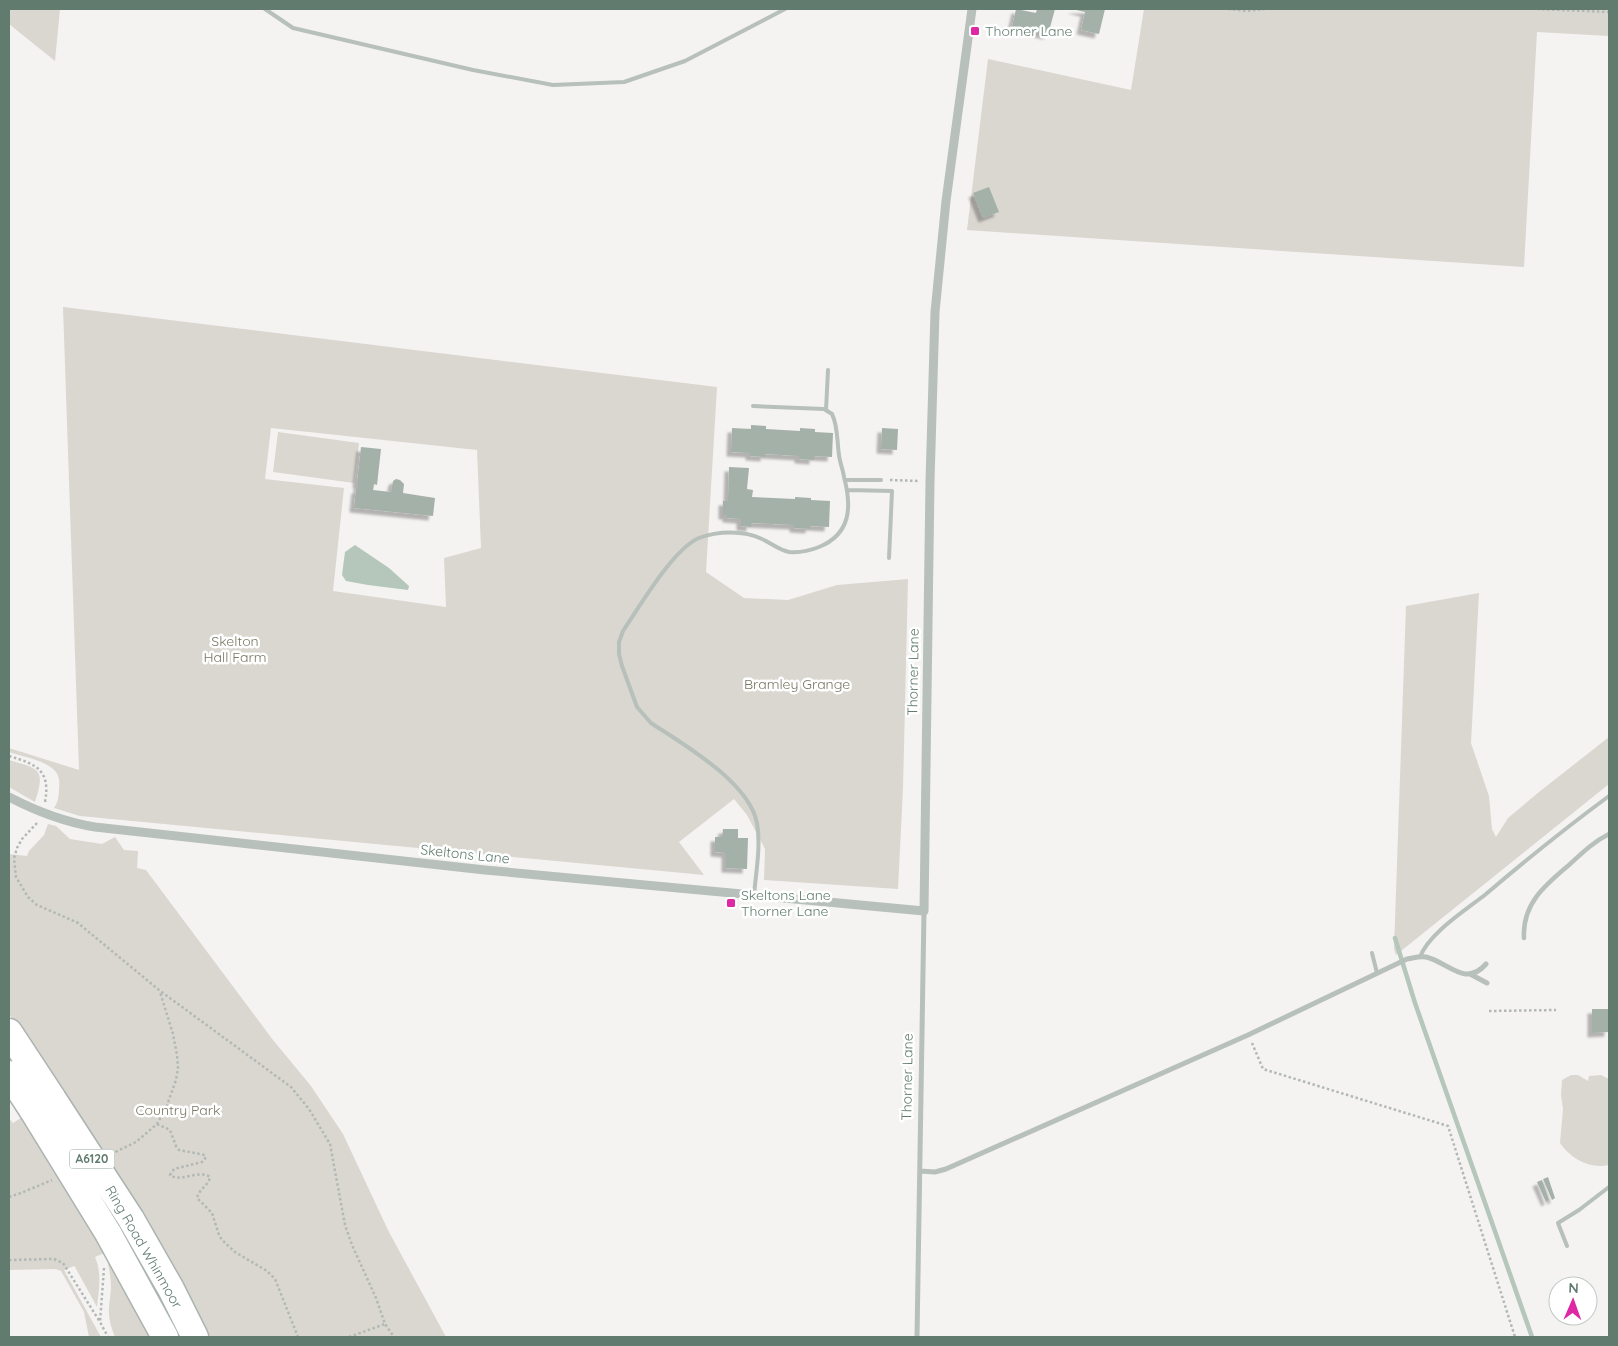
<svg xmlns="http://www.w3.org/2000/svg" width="1618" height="1346" viewBox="0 0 1618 1346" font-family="Quicksand,sans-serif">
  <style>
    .green { fill: #dad7d1; fill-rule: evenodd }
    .water { fill: #b5c6bb }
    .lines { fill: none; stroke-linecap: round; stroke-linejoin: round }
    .stream { stroke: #b5c6bb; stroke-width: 4.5 }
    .building { fill: #a3b1a9; filter: url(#shadow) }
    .trunk-casing { stroke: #abb4b0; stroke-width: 29 }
    .path { stroke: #b2b9b5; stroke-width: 2.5; stroke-dasharray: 2.5 2.5; stroke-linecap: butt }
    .service { stroke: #b7c0bb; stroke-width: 4 }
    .pedestrian { stroke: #b7c0bb; stroke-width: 4.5 }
    .minor { stroke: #b7c0bb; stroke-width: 5 }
    .tertiary { stroke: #b7c0bb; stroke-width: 9 }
    .trunk { stroke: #fff; stroke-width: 26 }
    .trunk-bridge-casing { stroke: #abb4b0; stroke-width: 29; stroke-linecap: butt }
    .trunk-bridge { stroke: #fff; stroke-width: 26 }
    .poi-dot { fill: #df28a4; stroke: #fff; stroke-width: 2 }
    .labels { text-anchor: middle; stroke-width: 5; stroke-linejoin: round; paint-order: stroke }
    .shield { fill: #fff; stroke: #90a39a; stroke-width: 1 }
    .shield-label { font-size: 12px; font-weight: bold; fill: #617c6f }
    .poi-label { font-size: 14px; fill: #617c6f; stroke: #fff; text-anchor: start }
    .park-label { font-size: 14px; fill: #797763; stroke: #fff }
    .street-label { font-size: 14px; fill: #617c6f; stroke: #fff }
  </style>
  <defs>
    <filter id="shadow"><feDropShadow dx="-4.5" dy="4.5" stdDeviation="1" flood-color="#0004"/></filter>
  </defs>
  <rect width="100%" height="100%" fill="#f5f2f2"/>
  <!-- green -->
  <path class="green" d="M 9,9 L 60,9 L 55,61 L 9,24 Z
    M 1144,9 L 1609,9 L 1609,36 L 1537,32 L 1524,267 L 967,230 L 988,59 L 1131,90 Z
    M 63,307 L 717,387 L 706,572 L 744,598 L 788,600 L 837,585 L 908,579 L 903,789 L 898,889 L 764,880 L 765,849 L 747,815 L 734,799 L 679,842 L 704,875 L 80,816 L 54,808 C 58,802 59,796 59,789 C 60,782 59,774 54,770 C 46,761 21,756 9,752 L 9,748 L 79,770 ZM 271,428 L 477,450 L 481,548 L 444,558 L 446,607 L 333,591 L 344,488 L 265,479 Z
    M 278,432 L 359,443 L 354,483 L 273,472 Z
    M 1479,593 L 1471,743 L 1489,796 L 1492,829 L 1496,837 L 1508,818 L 1539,792 L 1609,737 L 1609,784 L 1396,955 L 1394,949 L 1406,606 Z
    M 9,760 C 39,769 46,768 35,802 L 9,787 Z
    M 48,824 L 56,826 L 70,839 L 102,844 L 115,837 L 124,850 L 138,851 L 137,868 L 146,870 L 273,1040 L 311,1086 L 343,1134 L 389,1232 L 446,1337 L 206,1337 L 149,1234 L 95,1257 C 102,1273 99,1290 97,1307 L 75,1267 L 74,1266 L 64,1270 L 101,1337 L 89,1337 L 84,1312 L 61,1271 L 56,1269 L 9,1270 L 9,1118 L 13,1123 L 62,1092 L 9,1014 L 9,854 L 27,856 L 29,851 L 44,835 Z
    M 1571,1075 L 1578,1075 L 1588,1081 L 1589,1076 L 1601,1075 L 1609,1079 L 1609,1165 C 1589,1169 1571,1159 1560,1143 L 1563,1109 L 1561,1095 L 1562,1080 Z
    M 106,1253 L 156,1337 L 115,1337 C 106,1314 109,1311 111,1288 C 111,1276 108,1264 106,1253 Z"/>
  <!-- water -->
  <path class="water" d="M 355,545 L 389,568 L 409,586 L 408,590 L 368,585 L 346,581 L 342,575 L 345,552 Z"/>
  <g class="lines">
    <!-- stream -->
    <path class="stream" d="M 1395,938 L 1415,1003 L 1532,1337"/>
  </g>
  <!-- building -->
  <path class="building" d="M 1016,9 L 1036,13 L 1037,9 L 1055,9 L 1048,35 L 1012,27 Z
    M 1072,9 L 1105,9 L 1099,34 L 1081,30 L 1085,12 Z
    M 989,187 L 999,212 L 983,218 L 973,193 Z
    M 751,425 L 766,426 L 766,429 L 800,431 L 800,428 L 815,429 L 815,432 L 833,433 L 832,457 L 814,456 L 814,460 L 799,459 L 799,456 L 765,454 L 765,457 L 750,456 L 750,453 L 731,452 L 732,428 L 751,429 Z
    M 882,428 L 898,429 L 897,450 L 881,449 Z
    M 361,447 L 381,449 L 377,485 L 374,484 L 373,490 L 391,492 L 393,481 L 396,479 L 400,480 L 404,484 L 403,493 L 435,498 L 433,516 L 354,508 L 356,489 L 358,489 L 358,483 L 357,483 Z
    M 729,467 L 749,468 L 747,489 L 753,490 L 752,497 L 795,499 L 795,497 L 811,498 L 811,500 L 830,501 L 829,527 L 810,526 L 810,529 L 794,528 L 794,525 L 751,523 L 751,527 L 741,526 L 741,519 L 727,518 L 727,515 L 723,515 L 723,501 L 728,501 Z
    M 723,829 L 738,829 L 738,838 L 748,838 L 747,869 L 726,868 L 726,853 L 715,852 L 715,837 L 722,837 Z
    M 1592,1009 L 1608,1009 L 1609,1032 L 1592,1033 Z
    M 1548,1177 L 1555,1198 L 1552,1200 L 1543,1179 Z
    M 1542,1180 L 1549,1200 L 1546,1202 L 1537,1182 Z"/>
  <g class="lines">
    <defs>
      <path id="trunk" d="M 9,1032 L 53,1099
        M 9,1074 L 33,1111
        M 131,1219 L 171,1289 L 195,1337
        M 108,1233 L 165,1337"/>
    </defs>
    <!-- trunk casing -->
    <use href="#trunk" class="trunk-casing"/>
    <!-- path -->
    <path class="path" d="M 1228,9 L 1246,11 L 1265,9
      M 1537,9 L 1609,12
      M 890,480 L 920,481
      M 9,756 C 36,764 51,770 45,802
      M 37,823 L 22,839 L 17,848 L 14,858 L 16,877 L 28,897 L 37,905 L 78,923 L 159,990 L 291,1087 L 309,1109 L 330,1144 L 345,1225 L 352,1245 L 376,1298 L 385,1324 L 394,1337
      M 1489,1011 L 1556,1010
      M 1252,1043 L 1263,1069 L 1448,1126 L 1515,1337
      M 157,1124 L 170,1130 L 176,1146 L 179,1150 L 205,1155 L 205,1159 L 202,1162 L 174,1169 L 170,1175 C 181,1183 199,1169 210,1177 C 209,1185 199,1189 197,1198 L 212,1213 L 219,1235 L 222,1240 L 235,1252 L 267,1271 L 275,1279 L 298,1337
      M 111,1154 L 136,1142 L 157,1124 L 166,1108 L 176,1080 L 178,1068 L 177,1055 L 173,1034 L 160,992
      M 9,1197 L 21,1193 L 52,1180
      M 9,1260 L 54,1259 L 63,1263 L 100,1322
      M 104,1268 L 100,1322 L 108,1337
      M 349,1337 L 385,1324"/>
    <!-- service -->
    <path class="service" d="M 265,9 L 293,28 L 473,70 L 553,85 L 624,82 L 685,61 L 785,9
      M 753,406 L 824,409 L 832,414 C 838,426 837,442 839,455 C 840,463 843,470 844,477 C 852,507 851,534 819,547 C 809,551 799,553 789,552 C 779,550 771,543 762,539 C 744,530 717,531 699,538 C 673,549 640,606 623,631 L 619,642 L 619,654 L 622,666 L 637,707 L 651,723 C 683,744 749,782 757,823 C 761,845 756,872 754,895
      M 826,410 L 828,370
      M 845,480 L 881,480
      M 848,490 L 892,491 L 889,558
      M 1372,953 L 1377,973
      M 1420,957 C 1429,933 1466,910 1486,894 C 1526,860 1567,827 1609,796
      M 1567,1246 L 1558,1223 L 1579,1210 L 1609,1187"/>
    <!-- pedestrian -->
    <path class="pedestrian" d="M 1524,938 C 1522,904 1545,885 1569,865 C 1582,853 1593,842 1609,834"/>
    <!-- minor -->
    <path class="minor" d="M 1470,974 L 1487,983
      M 920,1171 L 935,1172 L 946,1169 L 1248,1035 L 1407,959 C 1413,958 1420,956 1426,957 C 1448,962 1465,988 1486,964
      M 917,1337 L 924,911"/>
    <!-- tertiary -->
    <path class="tertiary" d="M 9,797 C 36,811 64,822 95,827 L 485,870 L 924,911 L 930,481 L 935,312 L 946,201 L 972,9"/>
    <!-- trunk -->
    <use href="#trunk" class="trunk"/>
    <defs>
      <path id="trunk-bridge" d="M 53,1099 L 131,1219
        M 33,1111 L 108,1233"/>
    </defs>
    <!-- trunk-bridge casing -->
    <use href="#trunk-bridge" class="trunk-bridge-casing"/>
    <!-- trunk-bridge -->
    <use href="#trunk-bridge" class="trunk-bridge"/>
  </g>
  <!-- markers -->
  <g class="poi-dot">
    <rect x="970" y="26" width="10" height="10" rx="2.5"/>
    <rect x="726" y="898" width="10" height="10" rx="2.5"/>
  </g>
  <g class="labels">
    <!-- shield labels -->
    <rect class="shield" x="69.5" y="1149.5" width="45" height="19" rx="4"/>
    <g class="shield-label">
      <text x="92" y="1163">A6120</text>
    </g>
    <!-- poi labels -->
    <g class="poi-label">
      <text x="985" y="36">Thorner Lane</text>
      <text x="741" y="900">Skeltons Lane<tspan x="741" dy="16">Thorner Lane</tspan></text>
    </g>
    <!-- park labels -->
    <g class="park-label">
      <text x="235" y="646">Skelton<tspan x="235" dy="16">Hall Farm</tspan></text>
      <text x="797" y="689">Bramley Grange</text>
      <text x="178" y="1115">Country Park</text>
    </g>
    <!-- street labels -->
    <g class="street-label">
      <text transform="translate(913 672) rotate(-89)" y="5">Thorner Lane</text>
      <text transform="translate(465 854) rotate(6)" y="5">Skeltons Lane</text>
      <text transform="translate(907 1077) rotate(-89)" y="5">Thorner Lane</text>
      <text transform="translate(144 1247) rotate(60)" y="5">Ring Road Whinmoor</text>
    </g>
  </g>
  <!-- border -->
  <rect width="1618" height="1346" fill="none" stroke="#617c6f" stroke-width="20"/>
  <!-- north arrow -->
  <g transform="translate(1573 1301) rotate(2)"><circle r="24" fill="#ffffff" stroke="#c0cbc5"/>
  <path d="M0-4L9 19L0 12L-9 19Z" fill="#df28a4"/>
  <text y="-8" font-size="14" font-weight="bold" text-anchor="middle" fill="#617c6f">N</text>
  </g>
</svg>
